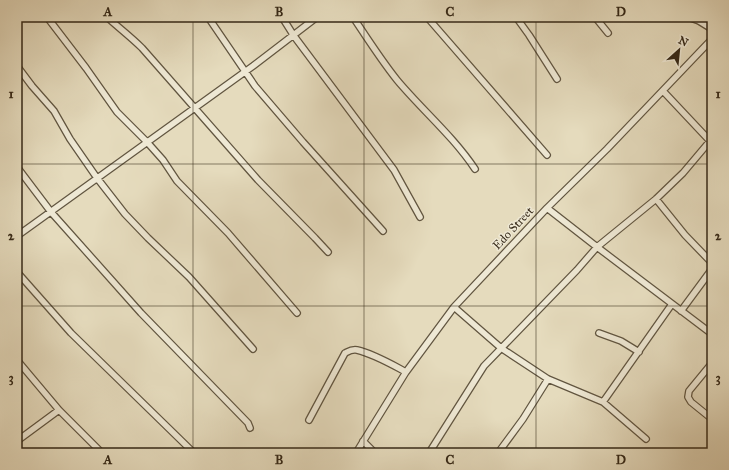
<svg xmlns="http://www.w3.org/2000/svg" width="729" height="470" viewBox="0 0 729 470" font-family="'IM FELL Great Primer',serif">
  <style>
    .lines { fill: none; stroke-linecap: round; stroke-linejoin: round }
    .minor-casing { stroke: #615540; stroke-width: 8 }
    .minor { stroke: #eee8d4; stroke-width: 5.5 }
    .grid { fill: none; stroke: #352817; stroke-width: 1; stroke-opacity: 0.55 }
    .labels { text-anchor: middle; stroke-width: 3; stroke-linejoin: round; paint-order: stroke }
    .street-label { font-size: 12px; fill: #352817; stroke: #eee8d4 }
    .neatline { fill: none; stroke: #352817; stroke-width: 1.5 }
    .grid-label { font-size: 13px; text-anchor: middle; font-weight: bold; fill: #352817 }
  </style>
  <rect width="100%" height="100%" fill="#e5dbbd"/>
  <filter id="stains"><feTurbulence type="fractalNoise" baseFrequency=".005" numOctaves="4"/><feColorMatrix values="0 0 0 0 .2 0 0 0 0 .09 0 0 0 0 .02 0 0 0 .5 -.17"/></filter>
  <radialGradient id="worn" r=".72"><stop offset=".6" stop-color="#630" stop-opacity="0"/><stop offset="1" stop-color="#630" stop-opacity=".3"/></radialGradient>
  <g class="lines">
    <defs>
      <path id="minor" d="M 47,17 L 86,68 L 117,112 L 147,142 L 163,160 L 177,181 L 228,233 L 297,313
        M 107,17 C 119,28 131,37 142,48 L 258,180 L 315,238 L 328,252
        M 208,17 L 255,86 L 303,142 L 383,231
        M 282,17 L 294,36 L 394,170 L 420,217
        M 353,17 C 367,38 381,60 397,80 C 422,110 453,136 475,169
        M 427,17 L 547,155
        M 516,17 L 529,35 L 557,79
        M 595,17 L 608,33
        M 688,17 L 699,21 L 712,29
        M 17,66 L 32,86 L 54,111 L 70,139 L 97,178 L 125,214 L 148,238 L 189,277 L 253,349
        M 17,167 L 51,212 L 141,313 L 248,423 L 250,428
        M 656,199 L 685,235 L 712,263
        M 547,208 L 597,247 L 712,334
        M 17,236 L 253,66 L 317,17
        M 17,272 L 71,333 L 194,453
        M 454,307 L 501,348 L 548,379 L 603,402 L 646,439
        M 681,311 L 712,269
        M 599,333 L 621,341 L 639,352
        M 17,360 L 59,410 L 102,453
        M 712,363 L 689,391 L 688,397 L 691,402 L 712,419
        M 603,402 L 672,304
        M 309,420 L 345,353 C 349,351 352,349 357,350 C 374,354 391,364 406,372
        M 17,441 L 59,410
        M 363,441 L 375,453
        M 356,453 L 406,372 L 454,307 L 547,208 L 607,149 L 712,39
        M 429,453 L 484,366 L 577,270 L 597,247 L 656,199 L 683,173 L 710,141 L 663,91
        M 498,453 L 523,419 L 548,379"/>
    </defs>
    <!-- minor casing -->
    <use href="#minor" class="minor-casing"/>
    <!-- minor -->
    <use href="#minor" class="minor"/>
  </g>
  <!-- grid -->
  <path class="grid" d="M 193,17 L 193,453M 364,17 L 364,453M 536,17 L 536,453M 17,164 L 712,164M 17,306 L 712,306"/>
  <g class="labels">
    <!-- street labels -->
    <g class="street-label">
      <text transform="translate(513 228) rotate(-47)" y="4">Edo Street</text>
    </g>
  </g>
  <!-- margin -->
  <rect width="729" height="470" fill="none" stroke="#e5dbbd" stroke-width="44"/>
  <!-- north arrow -->
  <g transform="translate(679 50) rotate(27)" stroke="#eee8d4" stroke-width="3" paint-order="stroke">
  <path d="M0-3L7 15L0 10L-7 15Z" fill="#352817"/>
  <text y="-6" font-size="11" font-weight="bold" text-anchor="middle" fill="#352817">N</text>
  </g>
  <rect x="22" y="22" width="685" height="426" class="neatline"/>
  <g class="grid-label">
    <text x="108" y="16">A</text>
    <text x="279" y="16">B</text>
    <text x="450" y="16">C</text>
    <text x="621" y="16">D</text>
    <text x="11" y="98">1</text>
    <text x="718" y="98">1</text>
    <text x="11" y="240">2</text>
    <text x="718" y="240">2</text>
    <text x="11" y="382">3</text>
    <text x="718" y="382">3</text>
    <text x="108" y="464">A</text>
    <text x="279" y="464">B</text>
    <text x="450" y="464">C</text>
    <text x="621" y="464">D</text>
  </g>
  <rect width="100%" height="100%" filter="url(#stains)"/>
  <rect width="100%" height="100%" fill="url(#worn)"/>
</svg>
